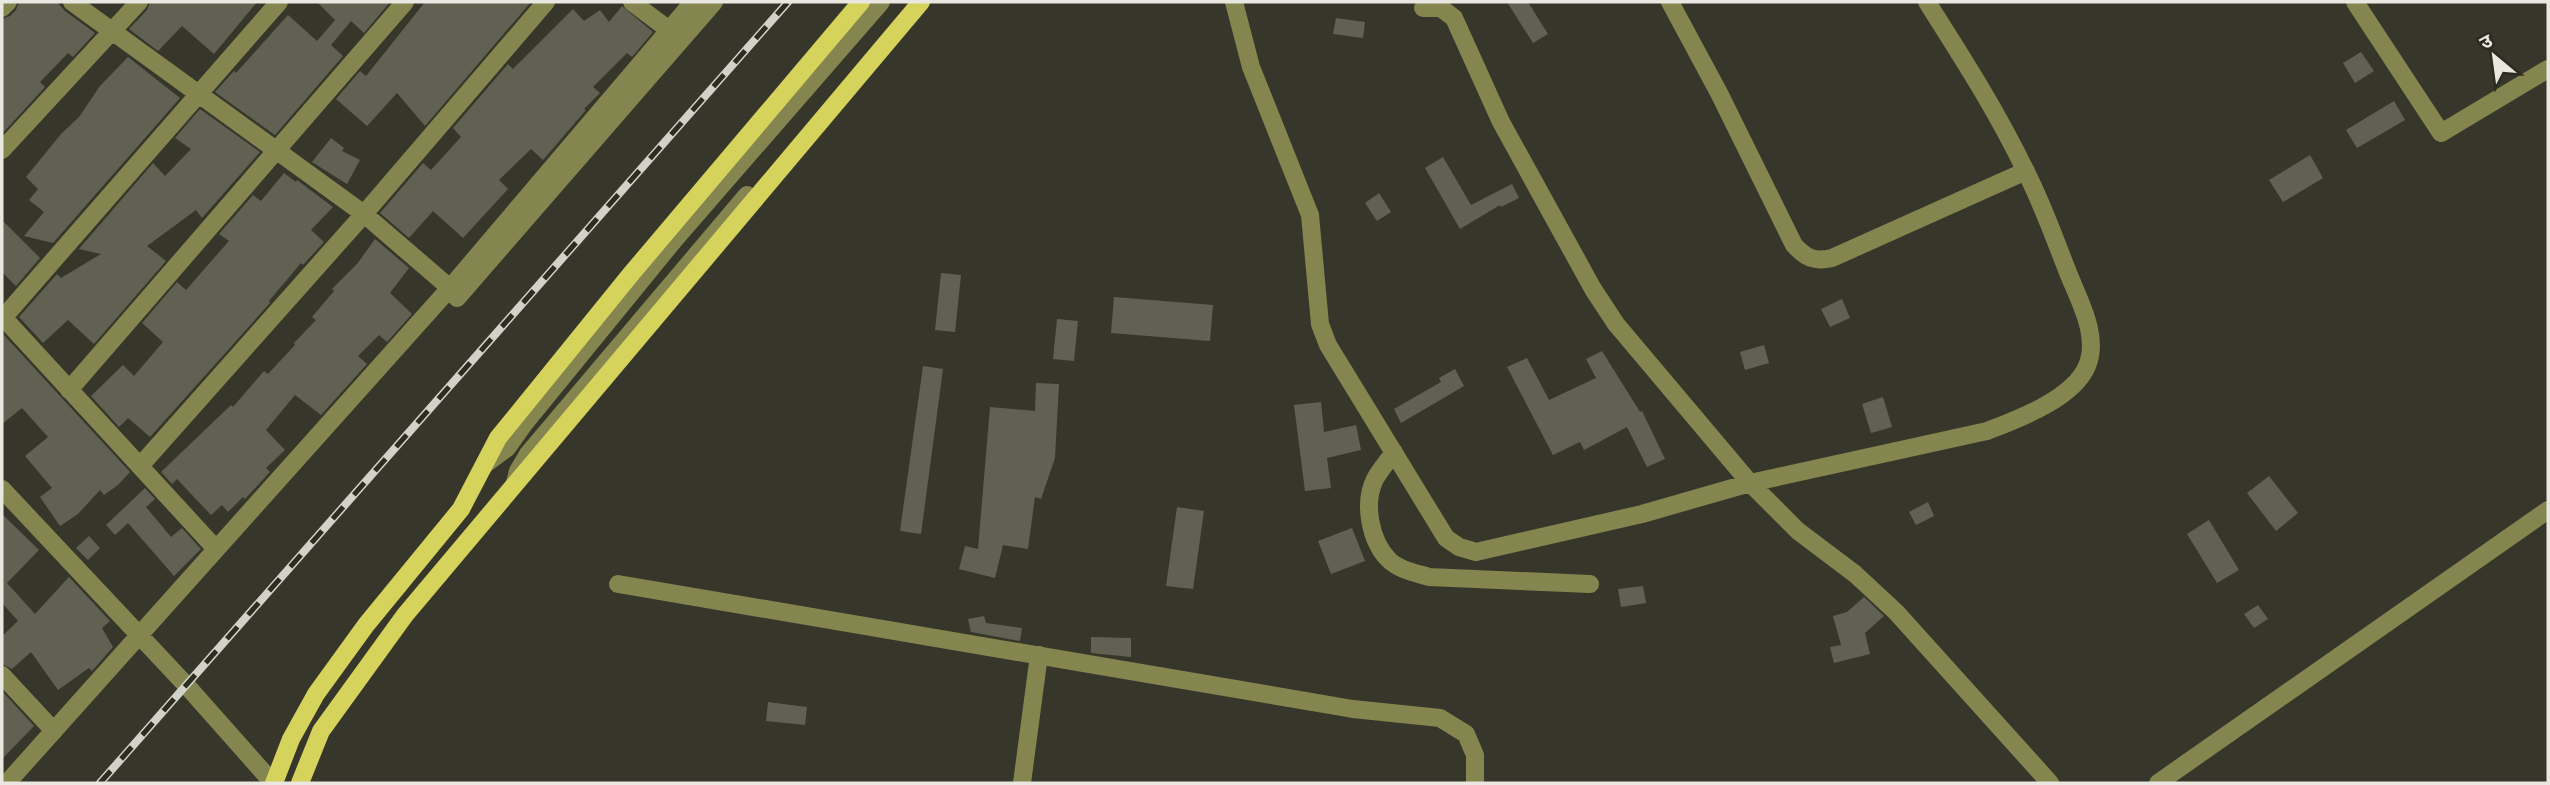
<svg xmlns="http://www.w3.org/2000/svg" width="2550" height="785" viewBox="0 0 2550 785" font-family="Cabin,'Noto Sans Devanagari',sans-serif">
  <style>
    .building { fill: #616153 }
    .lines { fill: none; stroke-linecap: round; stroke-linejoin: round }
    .minor { stroke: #85854f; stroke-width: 18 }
    .major { stroke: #d5d35c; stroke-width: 18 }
    .rail-casing { stroke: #d2d2c9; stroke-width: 8 }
    .rail { stroke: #2c2c20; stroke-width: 5; stroke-dasharray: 16; stroke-linecap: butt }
  </style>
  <rect width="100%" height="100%" fill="#36362a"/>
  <!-- building -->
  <path class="building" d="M 19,2 L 57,2 L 65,11 L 95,33 L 73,57 L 68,53 L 40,82 L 45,87 L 2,134 L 2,19 L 10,16 L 16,10 Z
    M 150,2 L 257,2 L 214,54 L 182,26 L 158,51 L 129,29 L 147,10 Z
    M 317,2 L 390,2 L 364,33 L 351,21 L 331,45 L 343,56 L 275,135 L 215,92 L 234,71 L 236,73 L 288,15 L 317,41 L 335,20 Z
    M 425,2 L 531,2 L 425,126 L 397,93 L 367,126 L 336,99 L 360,71 L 366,76 Z
    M 1507,2 L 1528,2 L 1548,34 L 1533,43 Z
    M 622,6 L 653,32 L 632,57 L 627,53 L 593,87 L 600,93 L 584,109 L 586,110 L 543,160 L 531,149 L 499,180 L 508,189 L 463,238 L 433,211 L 409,238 L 380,213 L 423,163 L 431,170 L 461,137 L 453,128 L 508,64 L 513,69 L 573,9 L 584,21 L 600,10 L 609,22 Z
    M 1336,18 L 1365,22 L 1363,38 L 1333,34 Z
    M 2361,52 L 2374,71 L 2355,83 L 2343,63 Z
    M 128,57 L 180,98 L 53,243 L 24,236 L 44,212 L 29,200 L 38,189 L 26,177 L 61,134 L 79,117 L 100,86 Z
    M 2394,101 L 2405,120 L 2357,148 L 2346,130 Z
    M 200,109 L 260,152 L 202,218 L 196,210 L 147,246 L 166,261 L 94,344 L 68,320 L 43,343 L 19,317 L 57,274 L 61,278 L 101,254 L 79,249 L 153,163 L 165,176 L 191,149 L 175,138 Z
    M 331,138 L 344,148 L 342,151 L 360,160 L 347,184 L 312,162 Z
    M 2310,155 L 2323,178 L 2283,202 L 2269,180 Z
    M 1443,157 L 1471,205 L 1512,184 L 1519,198 L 1501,207 L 1500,205 L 1460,229 L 1425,168 Z
    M 284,173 L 296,182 L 297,180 L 333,207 L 311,230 L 324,242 L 303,265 L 301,263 L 269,301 L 270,303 L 150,437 L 128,418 L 119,427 L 91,396 L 123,365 L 134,376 L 163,342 L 142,323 L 177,282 L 186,290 L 229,241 L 219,234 L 253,195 L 261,201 Z
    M 1379,193 L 1391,212 L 1377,221 L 1365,203 Z
    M 2,220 L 40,258 L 16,286 L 2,272 Z
    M 375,239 L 409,268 L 390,293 L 412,314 L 387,342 L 379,335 L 358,356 L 367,364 L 321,415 L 295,395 L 266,430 L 285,450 L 266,468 L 270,472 L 245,499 L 243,497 L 228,512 L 222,505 L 211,515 L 177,479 L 172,484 L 161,472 L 231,405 L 233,407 L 264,371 L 268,374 L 295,345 L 294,343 L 316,320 L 312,317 L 334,291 L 332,289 L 357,264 Z
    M 941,273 L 961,275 L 955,332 L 935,330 Z
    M 1114,297 L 1213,305 L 1210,341 L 1111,333 Z
    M 1842,299 L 1850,318 L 1830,327 L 1821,309 Z
    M 1057,319 L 1078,321 L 1074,361 L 1053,359 Z
    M 2,333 L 130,472 L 118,485 L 104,495 L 100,490 L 78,514 L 60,526 L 40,497 L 52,488 L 25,456 L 48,437 L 22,408 L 2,424 Z
    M 1764,345 L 1769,363 L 1745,370 L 1740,352 Z
    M 1602,351 L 1640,412 L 1642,411 L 1665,459 L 1647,467 L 1627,427 L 1584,450 L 1580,442 L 1553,455 L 1507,367 L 1527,358 L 1549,400 L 1596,378 L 1586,359 Z
    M 923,366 L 943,369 L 921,534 L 900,531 Z
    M 1455,369 L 1464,386 L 1401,423 L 1394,409 L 1441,382 L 1439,378 Z
    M 1036,383 L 1059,384 L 1055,458 L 1041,499 L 1035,497 L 1028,549 L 1003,545 L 995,578 L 959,569 L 965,546 L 978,549 L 990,407 L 1035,411 Z
    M 1883,397 L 1892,427 L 1871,433 L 1862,404 Z
    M 1321,402 L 1324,432 L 1356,425 L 1361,450 L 1327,458 L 1331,488 L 1305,491 L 1294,405 Z
    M 2269,476 L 2298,513 L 2276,531 L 2247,493 Z
    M 145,488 L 155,499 L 146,507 L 171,537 L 182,528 L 201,549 L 174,576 L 128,523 L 115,535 L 106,525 Z
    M 1928,502 L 1934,516 L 1916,525 L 1909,512 Z
    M 1177,507 L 1204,511 L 1193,589 L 1166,586 Z
    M 2,514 L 39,550 L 7,583 L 35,614 L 69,577 L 110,621 L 102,628 L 113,647 L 92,671 L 89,668 L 58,690 L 31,652 L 12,669 L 2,664 L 2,636 L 18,621 L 2,603 Z
    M 2209,520 L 2239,570 L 2217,583 L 2187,534 Z
    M 1352,528 L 1365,561 L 1331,574 L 1318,541 Z
    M 89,536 L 100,548 L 88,560 L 76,548 Z
    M 1643,586 L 1646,603 L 1621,607 L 1618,589 Z
    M 1864,597 L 1884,616 L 1865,633 L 1870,654 L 1834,663 L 1830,647 L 1841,645 L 1833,616 L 1847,612 Z
    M 2258,605 L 2268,619 L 2254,628 L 2244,614 Z
    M 984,616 L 986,623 L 1022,628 L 1020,641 L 971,632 L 968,619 Z
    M 1091,637 L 1131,638 L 1131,657 L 1091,653 Z
    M 2,691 L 34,726 L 2,759 Z
    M 768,702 L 807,707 L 805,725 L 766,721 Z"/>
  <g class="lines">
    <!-- minor -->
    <path class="minor" d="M 72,2 L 364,214 L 450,288
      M 632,2 L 669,30
      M 1234,2 L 1251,67 L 1310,215 L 1320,324 L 1328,345 L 1446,538 L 1459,547 L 1476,552 L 1642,514 L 1750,483 L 1987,431 C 2018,419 2073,399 2087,366 C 2100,335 2078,299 2067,270 C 2054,237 2042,203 2026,172 C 1998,113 1962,57 1927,2
      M 1670,2 L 1719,93 L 1794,245 C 1806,258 1814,262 1832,258 L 2026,171
      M 2355,2 L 2441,133 L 2548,69
      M 2,8 L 8,2
      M 1423,8 L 1441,8 L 1454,18 L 1501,122 L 1593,289 L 1616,324 L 1750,483 L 1798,531 L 1855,574 L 1896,612 L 2050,783
      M 2,150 L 139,2
      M 457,298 L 714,2
      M 2,316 L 216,549
      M 3,318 L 279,2
      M 69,390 L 405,2
      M 1394,452 C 1388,461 1380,470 1375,479 C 1363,503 1370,541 1389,560 C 1399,570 1416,573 1429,577 L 1590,584
      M 484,465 L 507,448 L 524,424 L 675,239 L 881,2
      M 140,466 L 364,214 L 546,2
      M 515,483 L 518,471 L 528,454 L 747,195
      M 2,489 L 187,686 L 273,783
      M 618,584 L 1353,709 L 1440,718 L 1466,734 L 1475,755 L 1475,783
      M 2,675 L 54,731
      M 7,783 L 450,288 L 693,2
      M 1022,783 L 1039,655
      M 2158,783 L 2548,510"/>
    <!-- major -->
    <path class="major" d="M 274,783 L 291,739 L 316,694 L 366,625 L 461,509 L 498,438 L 631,274 L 861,2
      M 300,783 L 321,731 L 405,615 L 921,2"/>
    <defs>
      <path id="rail" d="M 100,783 L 788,2"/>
    </defs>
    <!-- rail casing -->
    <use href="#rail" class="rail-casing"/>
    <!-- rail -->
    <use href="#rail" class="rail"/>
  </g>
  <!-- border -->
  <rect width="2550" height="785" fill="none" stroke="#e8e8e0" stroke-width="7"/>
  <!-- north arrow -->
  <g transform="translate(2494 56) rotate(331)" stroke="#2c2c20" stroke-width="5" paint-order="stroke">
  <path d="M0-5L12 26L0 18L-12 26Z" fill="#e8e8e0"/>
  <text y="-10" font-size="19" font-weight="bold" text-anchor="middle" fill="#e8e8e0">उ</text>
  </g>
</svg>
